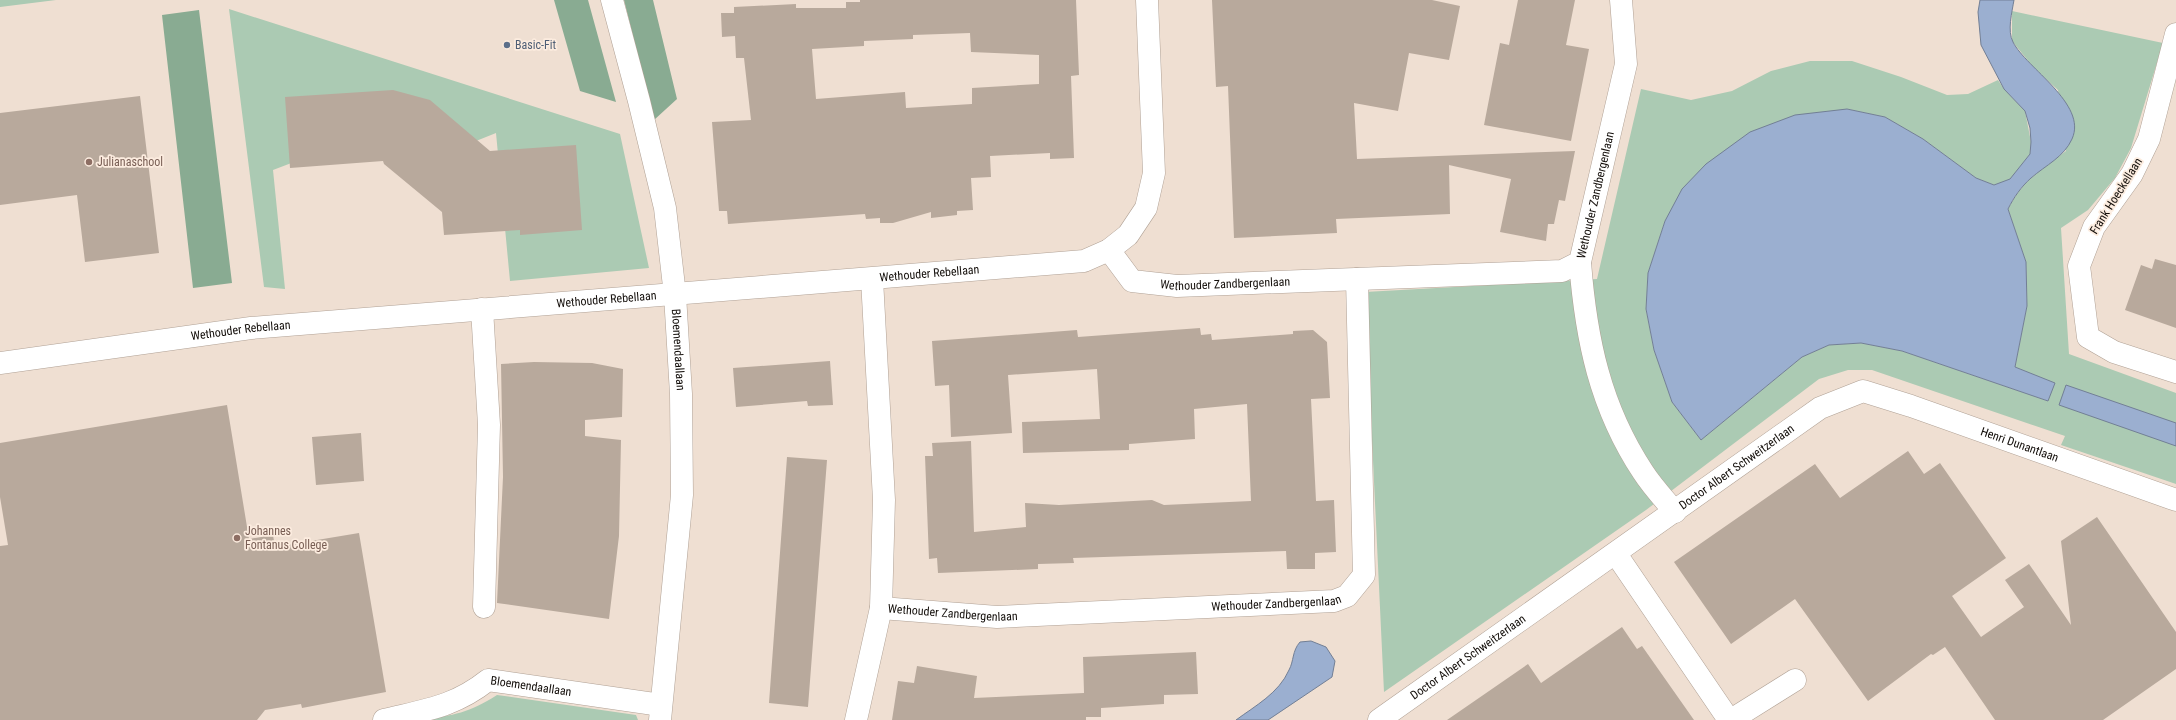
<svg xmlns="http://www.w3.org/2000/svg" width="2176" height="720" viewBox="0 0 2176 720" font-family="'Roboto Condensed',sans-serif">
  <style>
    .green { fill: #abcab3 }
    .forest { fill: #89ab92 }
    .water { fill: #9bafd0; stroke: #727f95 }
    .building { fill: #b8a99c; fill-rule: evenodd }
    .lines { fill: none; stroke-linecap: round; stroke-linejoin: round }
    .street-casing { stroke: #b0a195; stroke-width: 23 }
    .secondary-casing { stroke: #b0a195; stroke-width: 23 }
    .street { stroke: #fff; stroke-width: 22 }
    .secondary { stroke: #fff; stroke-width: 22 }
    .service-dot { fill: #5c6f8a; stroke: #fcecdf; stroke-width: 1.5 }
    .education-dot { fill: #8d6e63; stroke: #fcecdf; stroke-width: 1.5 }
    .labels { text-anchor: middle; stroke-width: 3.5; stroke-linejoin: round; paint-order: stroke }
    .service-label { font-size: 12px; fill: #4e5e75; stroke: #fcecdf; text-anchor: start }
    .education-label { font-size: 12px; fill: #785e54; stroke: #fcecdf; text-anchor: start }
    .street-label { font-size: 12px; fill: #130e0a; stroke: #fcecdf }
  </style>
  <rect width="100%" height="100%" fill="#efdfd2"/>
  <!-- green -->
  <path class="green" d="M 0,0 L 56,0 L 0,7 Z
    M 229,9 L 620,134 L 649,268 L 510,281 L 496,133 L 471,143 L 294,162 L 273,170 L 285,289 L 264,287 Z
    M 2012,11 L 2163,43 L 2131,148 L 2115,178 L 2088,210 L 2061,228 L 2069,354 L 2176,393 L 2176,484 L 2061,445 L 2065,436 L 1872,370 L 1848,370 L 1819,379 L 1646,510 L 1384,692 L 1365,292 L 1597,279 L 1641,89 L 1691,100 L 1732,91 L 1771,71 L 1810,61 L 1852,61 L 1901,77 L 1947,95 L 1968,94 L 1998,80 L 2004,89 L 2025,111 L 2031,142 L 2030,154 L 2010,180 L 1994,185 L 1976,178 L 1923,139 L 1885,117 L 1847,109 L 1665,221 L 1648,273 L 1646,310 L 1654,350 L 1672,402 L 1701,440 L 1802,357 L 1829,345 L 1861,343 L 1902,351 L 2048,401 L 2054,383 L 2015,367 L 2027,306 L 2026,262 L 2008,209 C 2023,180 2041,170 2066,151 L 2058,90 L 2034,68 L 2012,41 Z
    M 497,695 L 636,715 L 638,720 L 422,720 C 454,715 469,713 497,695 Z"/>
  <!-- forest -->
  <path class="forest" d="M 554,0 L 588,0 L 616,102 L 580,91 Z
    M 624,0 L 653,0 L 677,99 L 654,120 Z
    M 199,10 L 232,283 L 193,288 L 162,15 Z"/>
  <!-- water -->
  <path class="water" d="M 1980,0 L 2014,0 C 2012,12 2007,31 2013,42 C 2026,68 2088,104 2072,139 C 2064,157 2046,165 2031,178 C 2021,187 2014,197 2008,209 L 2026,262 L 2027,306 L 2015,367 L 2055,383 L 2048,401 L 1902,351 L 1861,343 L 1829,345 L 1802,357 L 1701,440 L 1672,402 L 1654,350 L 1646,309 L 1648,273 L 1665,221 L 1682,189 L 1706,164 L 1750,132 L 1795,115 L 1847,109 L 1885,117 L 1923,139 L 1976,178 L 1994,185 L 2010,179 L 2030,154 L 2031,142 L 2030,128 L 2025,111 L 2004,89 L 1981,45 L 1978,12 Z
    M 2066,385 L 2176,423 L 2176,446 L 2059,405 Z
    M 1311,641 L 1326,647 L 1335,661 L 1332,677 L 1268,720 L 1236,720 C 1255,706 1279,693 1289,670 C 1294,661 1292,651 1300,642 Z"/>
  <!-- building -->
  <path class="building" d="M 860,0 L 1076,0 L 1079,75 L 1071,76 L 1074,158 L 1050,159 L 1050,153 L 990,156 L 991,177 L 971,178 L 973,210 L 957,211 L 957,215 L 931,218 L 931,212 L 893,223 L 880,223 L 880,218 L 866,219 L 865,214 L 728,224 L 727,211 L 719,211 L 712,122 L 751,120 L 744,58 L 736,58 L 735,36 L 722,37 L 721,13 L 734,13 L 734,7 L 796,4 L 796,8 L 846,8 L 846,2 L 860,2 ZM 970,33 L 971,52 L 1039,55 L 1039,84 L 972,88 L 972,104 L 906,108 L 905,92 L 816,99 L 812,49 L 864,46 L 864,41 L 913,39 L 913,35 Z
    M 1212,0 L 1432,0 L 1460,6 L 1449,60 L 1409,53 L 1398,111 L 1354,103 L 1357,159 L 1575,151 L 1565,201 L 1559,200 L 1554,224 L 1548,224 L 1546,241 L 1500,232 L 1511,179 L 1449,165 L 1450,214 L 1336,219 L 1337,233 L 1234,238 L 1228,86 L 1216,87 Z
    M 1518,0 L 1575,0 L 1566,45 L 1589,49 L 1571,141 L 1484,125 L 1500,43 L 1509,45 Z
    M 393,90 L 430,100 L 490,151 L 576,145 L 582,230 L 520,235 L 520,230 L 444,235 L 442,212 L 384,164 L 383,161 L 290,168 L 285,97 Z
    M 140,96 L 159,253 L 85,262 L 77,195 L 0,205 L 0,113 Z
    M 2155,259 L 2176,265 L 2176,328 L 2125,310 L 2141,265 L 2152,269 Z
    M 1200,328 L 1201,335 L 1211,334 L 1212,340 L 1293,334 L 1293,331 L 1313,330 L 1327,342 L 1330,398 L 1311,399 L 1316,501 L 1334,500 L 1336,552 L 1315,553 L 1315,569 L 1287,569 L 1286,551 L 1073,558 L 1074,563 L 1038,564 L 1038,569 L 938,573 L 937,558 L 929,559 L 925,456 L 933,456 L 932,443 L 971,441 L 974,532 L 1026,527 L 1025,503 L 1059,505 L 1152,500 L 1164,505 L 1251,501 L 1247,404 L 1194,409 L 1195,439 L 1129,444 L 1129,450 L 1023,453 L 1022,422 L 1100,419 L 1097,369 L 1008,375 L 1012,433 L 951,437 L 949,385 L 935,386 L 932,341 L 1077,330 L 1078,337 Z
    M 830,361 L 833,405 L 808,406 L 807,401 L 736,407 L 733,368 Z
    M 534,362 L 592,363 L 623,369 L 622,417 L 585,420 L 585,436 L 621,440 L 619,536 L 609,619 L 497,603 L 503,477 L 501,364 Z
    M 227,405 L 249,539 L 273,535 L 275,547 L 359,533 L 386,692 L 302,708 L 301,704 L 265,710 L 257,720 L 0,720 L 0,546 L 8,545 L 0,497 L 0,443 Z
    M 361,433 L 364,481 L 316,485 L 312,437 Z
    M 1908,451 L 1924,474 L 1940,463 L 2006,558 L 1952,596 L 1981,637 L 2024,607 L 2005,580 L 2029,564 L 2071,625 L 2061,541 L 2097,517 L 2176,632 L 2176,669 L 2103,720 L 1995,720 L 1945,647 L 1933,655 L 1931,654 L 1868,701 L 1795,599 L 1731,644 L 1674,562 L 1815,464 L 1840,498 Z
    M 787,457 L 827,460 L 808,707 L 769,703 Z
    M 1622,627 L 1637,649 L 1642,646 L 1694,720 L 1447,720 L 1528,664 L 1541,683 Z
    M 1196,652 L 1198,694 L 1164,695 L 1164,704 L 1101,708 L 1101,717 L 1086,717 L 1086,720 L 892,720 L 898,681 L 914,683 L 917,666 L 977,676 L 974,698 L 1039,695 L 1084,693 L 1083,657 Z"/>
  <g class="lines">
    <defs>
      <g id="street">
        <path id="s1" d="M 612,0 L 639,101 L 665,208 L 675,295 L 681,394 L 682,495 L 660,720"/>
        <path d="M 2176,34 L 2149,139 L 2132,174 L 2094,227 L 2079,266 L 2088,337 L 2114,352 L 2176,372"/>
        <path id="s2" d="M 1109,250 L 1132,281 L 1177,286 L 1562,271 L 1580,262 L 1626,64 L 1621,0"/>
        <path d="M 1580,262 C 1586,339 1600,407 1643,472 C 1652,486 1664,499 1675,512"/>
        <path d="M 482,309 L 489,425 L 484,607"/>
        <path d="M 1616,554 L 1729,720"/>
        <path id="s3" d="M 881,608 L 997,617 L 1334,601 L 1347,596 L 1364,575 L 1357,279"/>
        <path id="s4" d="M 384,720 C 425,710 454,707 488,680 L 661,705"/>
        <path d="M 856,720 L 881,608 L 884,500 L 872,279"/>
        <path id="s5" d="M 1379,720 L 1820,408 L 1863,391 L 1911,406 L 2176,500"/>
        <path d="M 1731,720 L 1795,680"/>
      </g>
      <g id="secondary">
        <path id="s6" d="M 0,363 L 251,328 L 1084,261 L 1109,250 L 1128,235 L 1146,208 L 1154,173 L 1147,0"/>
      </g>
    </defs>
    <!-- street casing -->
    <use href="#street" class="street-casing"/>
    <!-- secondary casing -->
    <use href="#secondary" class="secondary-casing"/>
    <!-- street -->
    <use href="#street" class="street"/>
    <!-- secondary -->
    <use href="#secondary" class="secondary"/>
  </g>
  <!-- markers -->
  <circle class="service-dot" cx="507" cy="45" r="4"/>
  <g class="education-dot">
    <circle cx="89" cy="162" r="4"/>
    <circle cx="237" cy="538" r="4"/>
  </g>
  <g class="labels">
    <!-- service labels -->
    <g class="service-label">
      <text x="515" y="49">Basic-Fit</text>
    </g>
    <!-- education labels -->
    <g class="education-label">
      <text x="97" y="166">Julianaschool</text>
      <text x="245" y="535">Johannes<tspan x="245" dy="14">Fontanus College</tspan></text>
    </g>
    <!-- street labels -->
    <g class="street-label">
      <text dy="4" stroke="none"><textPath href="#s2" startOffset="558">Wethouder Zandbergenlaan</textPath></text>
      <text transform="translate(2116 196) rotate(-58)" y="4">Frank Hoeckellaan</text>
      <text dy="4" stroke="none"><textPath href="#s6" startOffset="934">Wethouder Rebellaan</textPath></text>
      <text dy="4" stroke="none"><textPath href="#s2" startOffset="132">Wethouder Zandbergenlaan</textPath></text>
      <text dy="4" stroke="none"><textPath href="#s6" startOffset="610">Wethouder Rebellaan</textPath></text>
      <text dy="4" stroke="none"><textPath href="#s6" startOffset="243">Wethouder Rebellaan</textPath></text>
      <text dy="4" stroke="none"><textPath href="#s1" startOffset="357">Bloemendaallaan</textPath></text>
      <text dy="4" stroke="none"><textPath href="#s5" startOffset="752">Henri Dunantlaan</textPath></text>
      <text dy="4" stroke="none"><textPath href="#s5" startOffset="438">Doctor Albert Schweitzerlaan</textPath></text>
      <text dy="4" stroke="none"><textPath href="#s3" startOffset="396">Wethouder Zandbergenlaan</textPath></text>
      <text dy="4" stroke="none"><textPath href="#s3" startOffset="72">Wethouder Zandbergenlaan</textPath></text>
      <text dy="4" stroke="none"><textPath href="#s5" startOffset="109">Doctor Albert Schweitzerlaan</textPath></text>
      <text dy="4" stroke="none"><textPath href="#s4" startOffset="156">Bloemendaallaan</textPath></text>
    </g>
  </g>
</svg>
